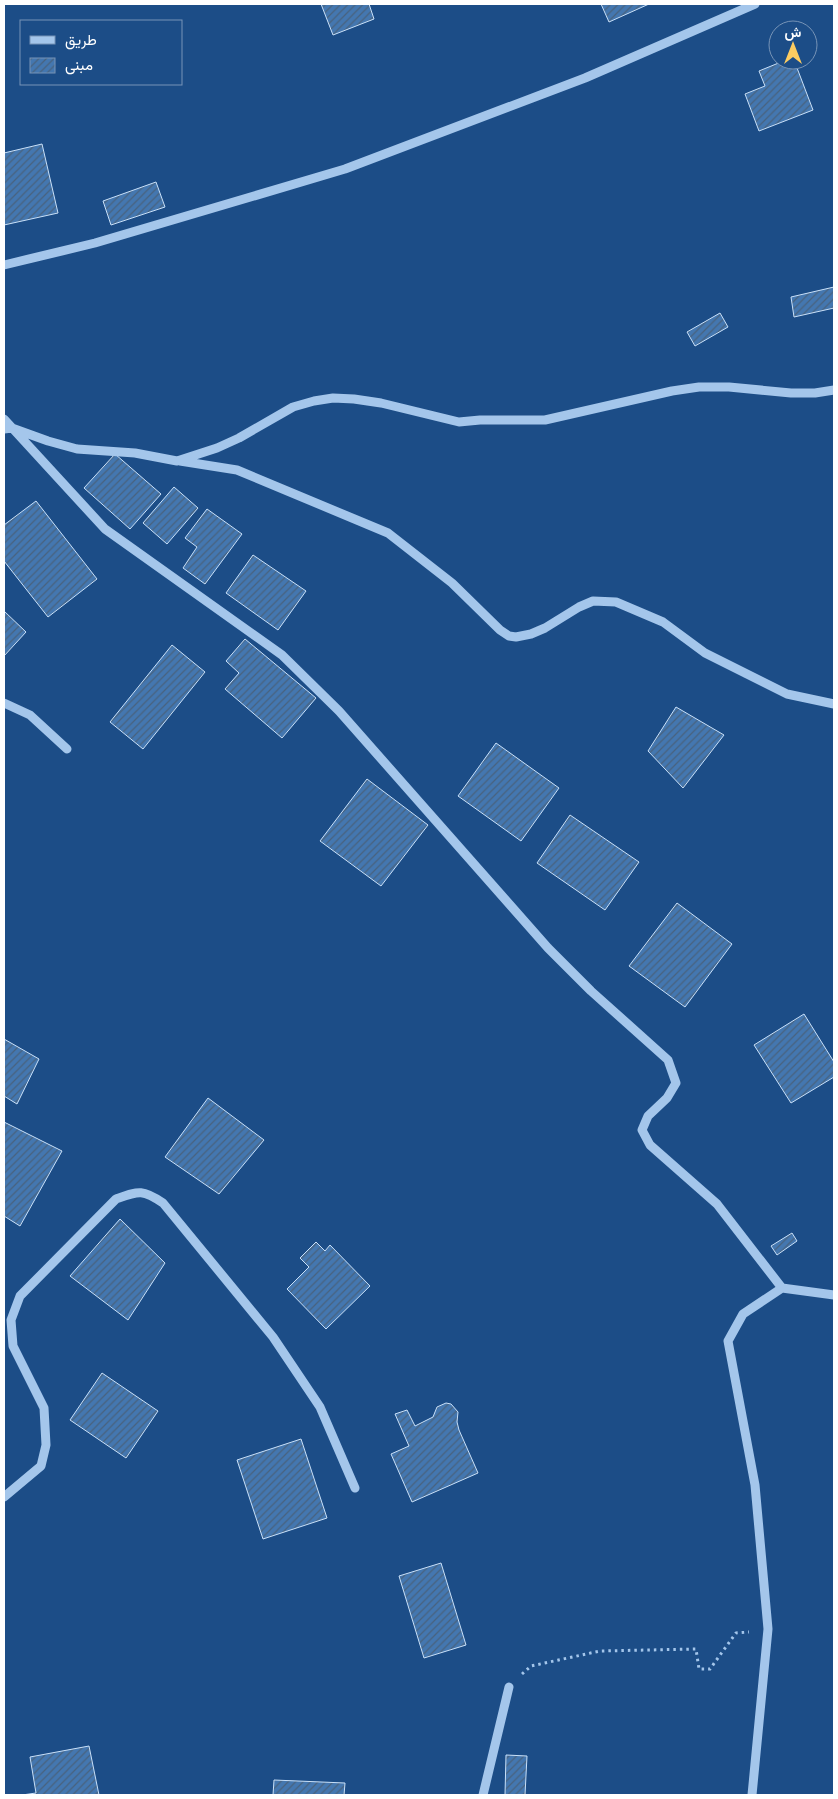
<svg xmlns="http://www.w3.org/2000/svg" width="838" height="1799" viewBox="0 0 838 1799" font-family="Raleway,Vazirmatn,sans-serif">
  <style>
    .building { fill: url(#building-hatch); stroke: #c9e0f8 }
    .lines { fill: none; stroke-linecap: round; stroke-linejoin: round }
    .path { stroke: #a4c6eb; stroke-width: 3; stroke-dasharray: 2.5 4; stroke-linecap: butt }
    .minor { stroke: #a4c6eb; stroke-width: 9 }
  </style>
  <defs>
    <pattern id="building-hatch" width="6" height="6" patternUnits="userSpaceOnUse" patternTransform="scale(1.25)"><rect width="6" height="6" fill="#4477b0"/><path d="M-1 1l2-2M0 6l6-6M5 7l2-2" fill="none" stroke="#48627e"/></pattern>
  </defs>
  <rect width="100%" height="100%" fill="#1c4d87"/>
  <!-- building -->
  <path class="building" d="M 321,4 L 369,4 L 374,19 L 333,35 Z
    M 601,4 L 649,4 L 609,22 Z
    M 786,60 L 794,60 L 813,110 L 759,131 L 745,94 L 765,86 L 759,71 Z
    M 42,144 L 58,213 L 4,225 L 4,153 Z
    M 156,182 L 165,207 L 111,225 L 103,201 Z
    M 834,287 L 834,308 L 794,317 L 791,297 Z
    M 720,313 L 728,327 L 695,346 L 687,332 Z
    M 115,454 L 161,494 L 130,529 L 84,488 Z
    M 174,487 L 198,508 L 167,544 L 143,523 Z
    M 36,501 L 97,579 L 48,617 L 4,561 L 4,525 Z
    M 207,509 L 242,534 L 205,584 L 183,568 L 197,547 L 185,538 Z
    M 253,555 L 306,591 L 278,630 L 226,593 Z
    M 4,611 L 26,632 L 4,656 Z
    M 245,639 L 316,698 L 282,738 L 225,689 L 239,673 L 226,661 Z
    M 172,645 L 205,672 L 143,749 L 110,722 Z
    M 676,707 L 724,735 L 683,788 L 648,751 Z
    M 496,743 L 559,788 L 521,841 L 458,796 Z
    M 367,779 L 428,825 L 381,886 L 320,841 Z
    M 570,815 L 639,862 L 605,910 L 537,863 Z
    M 677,903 L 732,944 L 685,1007 L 629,966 Z
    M 804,1014 L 834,1062 L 834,1077 L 791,1103 L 754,1045 Z
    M 4,1039 L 39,1059 L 17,1104 L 4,1096 Z
    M 208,1098 L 264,1140 L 219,1194 L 165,1157 Z
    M 4,1122 L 62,1151 L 20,1226 L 4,1216 Z
    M 120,1219 L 165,1263 L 128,1320 L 70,1276 Z
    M 792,1233 L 797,1241 L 777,1255 L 771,1246 Z
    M 316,1242 L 325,1251 L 330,1245 L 370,1286 L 326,1329 L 287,1289 L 309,1267 L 300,1258 Z
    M 102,1373 L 158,1411 L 126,1458 L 70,1420 Z
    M 446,1403 L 451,1404 L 458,1412 L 457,1422 L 459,1430 L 478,1473 L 412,1502 L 391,1454 L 409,1446 L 395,1414 L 407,1410 L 415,1426 L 433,1417 L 437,1407 Z
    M 301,1439 L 327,1518 L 263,1539 L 237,1460 Z
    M 441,1563 L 466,1645 L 424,1658 L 399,1576 Z
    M 89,1746 L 99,1795 L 22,1795 L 36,1793 L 30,1757 Z
    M 506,1755 L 527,1756 L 525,1795 L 505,1795 Z
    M 274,1780 L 345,1783 L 344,1795 L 273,1795 Z"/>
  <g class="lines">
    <!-- path -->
    <path class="path" d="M 522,1674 L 531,1666 L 600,1651 L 696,1649 L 699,1669 L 710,1669 L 736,1633 L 749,1632"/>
    <!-- minor -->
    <path class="minor" d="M 4,265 L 95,243 L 345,169 L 585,78 L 755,4
      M 4,419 L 105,529 L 282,655 L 339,711 L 548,948 L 591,991 L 668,1060 L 676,1083 L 667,1098 L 648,1116 L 642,1130 L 650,1145 L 717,1204 L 782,1288 L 743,1314 L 728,1341 L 755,1485 L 768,1629 L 752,1795
      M 4,429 L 12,428 L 48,441 L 77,449 L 135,453 L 177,461 L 217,448 L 239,438 L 293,407 L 314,401 L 333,398 L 354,399 L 381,403 L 459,422 L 480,420 L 545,420 L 672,391 L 699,387 L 729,387 L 791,393 L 815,393 L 834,390
      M 180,461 L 237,470 L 388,533 L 452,583 L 500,630 L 509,636 L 516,637 L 531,634 L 545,628 L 579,607 L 593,601 L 616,602 L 663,622 L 705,653 L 787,694 L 834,704
      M 4,703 L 30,715 L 67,749
      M 782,1288 L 834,1295
      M 4,1497 L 41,1466 L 46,1445 L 44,1408 L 13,1346 L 11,1320 L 20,1296 L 116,1199 C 139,1191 142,1189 163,1203 L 273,1337 L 320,1407 L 355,1488
      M 483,1795 L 509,1687"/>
  </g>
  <!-- border -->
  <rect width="838" height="1799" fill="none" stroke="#ffffff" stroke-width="10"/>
  <!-- legend -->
  <rect x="20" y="20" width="162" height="65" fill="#1c4d87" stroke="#7794b7"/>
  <rect x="30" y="36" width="25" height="8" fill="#a4c6eb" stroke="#7794b7"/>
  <text x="65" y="45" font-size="15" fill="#ffffff">طريق</text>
  <rect x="30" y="58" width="25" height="15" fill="url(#building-hatch)" stroke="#7794b7"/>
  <text x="65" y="70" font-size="15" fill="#ffffff">مبنى</text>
  <!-- north arrow -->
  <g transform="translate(793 45)"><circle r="24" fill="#1c4d87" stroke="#7794b7"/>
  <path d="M0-4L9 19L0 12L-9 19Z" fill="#fccc61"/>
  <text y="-8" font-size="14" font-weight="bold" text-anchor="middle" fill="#ffffff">ش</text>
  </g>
</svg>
